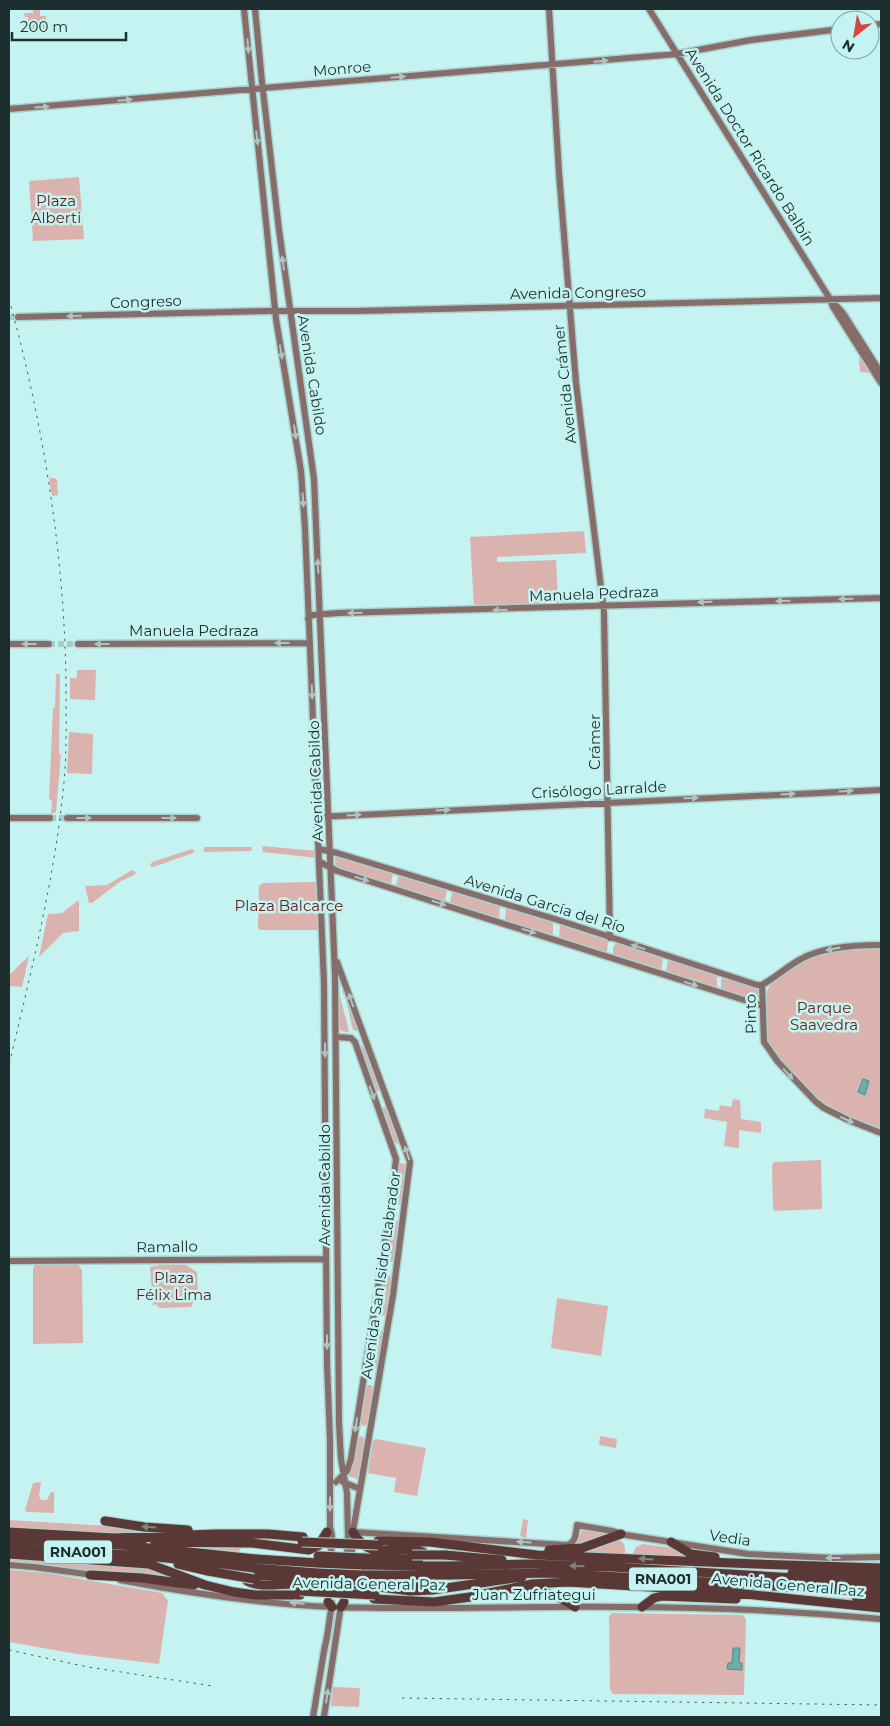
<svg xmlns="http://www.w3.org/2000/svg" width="890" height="1726" viewBox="0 0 890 1726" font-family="Montserrat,sans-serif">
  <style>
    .green { fill: #dbb3ae }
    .water { fill: #67b0ad; stroke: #508987 }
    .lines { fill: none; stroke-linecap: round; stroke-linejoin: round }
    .secondary-tunnel { stroke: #a3ccca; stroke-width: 6; stroke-dasharray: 6 3; stroke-linecap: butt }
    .secondary-casing { stroke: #a7d0ce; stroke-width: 9 }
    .highway-casing { stroke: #a7d0ce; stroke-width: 11 }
    .secondary { stroke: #866d69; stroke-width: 6 }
    .highway { stroke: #593835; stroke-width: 9 }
    .rail { stroke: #47615f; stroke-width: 1; stroke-dasharray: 2.5 5; stroke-linecap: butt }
    .highway-bridge-casing { stroke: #a7d0ce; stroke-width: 11; stroke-linecap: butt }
    .highway-bridge { stroke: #593835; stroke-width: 9 }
    .oneway { fill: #afc4c1 }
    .oneway2 { fill: #848380 }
    .labels { text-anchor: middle; stroke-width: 5; stroke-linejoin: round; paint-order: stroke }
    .shield { fill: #c5f3f1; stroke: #4f6968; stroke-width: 1 }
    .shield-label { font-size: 14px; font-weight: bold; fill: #1c2e2d }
    .street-label { font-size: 15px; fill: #1c2e2d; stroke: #c5f3f1 }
    .park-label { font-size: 15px; fill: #6a211e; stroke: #c5f3f1 }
  </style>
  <rect width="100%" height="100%" fill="#c5f3f1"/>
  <!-- green -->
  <path class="green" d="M 33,9 L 40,9 L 40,16 L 46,16 L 47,29 L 29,30 L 28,28 L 24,28 L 23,22 L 28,21 L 28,17 L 25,17 L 24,13 L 33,13 Z
    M 79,177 L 84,239 L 33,241 L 29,181 Z
    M 861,354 L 871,371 L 870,373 L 860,372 L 859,357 Z
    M 51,478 L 55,478 L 57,480 L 58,495 L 52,496 L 49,479 Z
    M 584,531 L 586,553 L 497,557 L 497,562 L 556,560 L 558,600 L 589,599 L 589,603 L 474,607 L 470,537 Z
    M 77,670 L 96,670 L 95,700 L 70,699 L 70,678 L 77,678 Z
    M 56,674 L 60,674 L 59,754 L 61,754 L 56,812 L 51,814 L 52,800 L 49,799 L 53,708 L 55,708 Z
    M 69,732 L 93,734 L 92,774 L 67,773 Z
    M 263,846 L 317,851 L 317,858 L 263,852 L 262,849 Z
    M 205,847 L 251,847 L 252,850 L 250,851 L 205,852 L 203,851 Z
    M 192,849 L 195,851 L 193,853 L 153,867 L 150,866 L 152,862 Z
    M 338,855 L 393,871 L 391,885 L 336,867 L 335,859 Z
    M 132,870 L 136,872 L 134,875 L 121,881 L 92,903 L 89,903 L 85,886 L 107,885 Z
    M 399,873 L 447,889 L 445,902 L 398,888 L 396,885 Z
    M 316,882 L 319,884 L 320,928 L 318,930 L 260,930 L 258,928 L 259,886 L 262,883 Z
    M 454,891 L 500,906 L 499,920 L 453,905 L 450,902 L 452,892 Z
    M 79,900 L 79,931 L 63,933 L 39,957 L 48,914 L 62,913 Z
    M 506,908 L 553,922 L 553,938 L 505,922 Z
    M 560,923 L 605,939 L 608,941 L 607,952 L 604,953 L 559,939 Z
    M 617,942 L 663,957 L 661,971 L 613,956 L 613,947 Z
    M 881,947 L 881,1130 C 837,1114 811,1098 782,1062 C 776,1054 768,1046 766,1036 C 765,1029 765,1020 766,1013 C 766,1004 765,991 771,984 C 799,953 844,950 881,947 Z
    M 29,956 L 22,987 L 9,986 L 9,975 Z
    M 668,959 L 717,975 L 717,989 L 666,973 Z
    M 724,977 L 756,987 L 758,989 L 760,1000 L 757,1002 L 721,990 L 721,980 Z
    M 342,986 L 344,986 L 358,1030 L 357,1031 L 353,1030 L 346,1000 L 342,991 Z
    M 338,994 L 340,996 L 349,1031 L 347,1032 L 341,1031 L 340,1028 Z
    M 362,1046 L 364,1046 L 381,1089 L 378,1091 L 374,1089 L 359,1049 Z
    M 733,1099 L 740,1100 L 741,1119 L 761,1122 L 761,1133 L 739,1130 L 739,1148 L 724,1146 L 727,1122 L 704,1118 L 705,1109 L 719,1111 L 720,1105 L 731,1107 Z
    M 385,1107 L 388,1107 L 400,1142 L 399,1144 L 394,1142 L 383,1112 L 383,1108 Z
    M 821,1160 L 822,1209 L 775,1211 L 773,1209 L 772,1165 L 774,1162 Z
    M 401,1163 L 407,1165 L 402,1204 L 399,1205 L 394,1202 L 398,1167 Z
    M 394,1219 L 400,1222 L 395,1259 L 391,1262 L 388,1261 L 386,1257 L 391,1221 Z
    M 35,1265 L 78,1265 L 82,1270 L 83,1343 L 33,1344 L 33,1268 Z
    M 160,1265 L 186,1265 L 197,1272 L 198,1301 L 194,1301 L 191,1307 L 160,1308 L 155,1304 L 153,1306 L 150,1267 Z
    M 386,1275 L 389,1275 L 392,1279 L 388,1308 L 385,1315 L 381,1316 L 377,1312 L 382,1279 Z
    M 557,1298 L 608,1306 L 601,1356 L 551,1348 Z
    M 377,1329 L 381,1330 L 383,1334 L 378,1367 L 374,1369 L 370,1368 L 369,1365 L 374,1331 Z
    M 368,1385 L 371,1385 L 374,1389 L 368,1425 L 362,1426 L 360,1422 L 365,1387 Z
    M 361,1436 L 364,1438 L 365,1442 L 359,1478 L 358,1479 L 348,1476 L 352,1465 L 357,1439 Z
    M 600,1436 L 617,1439 L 616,1448 L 599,1445 Z
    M 376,1439 L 426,1448 L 417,1496 L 394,1492 L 396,1478 L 368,1473 L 373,1441 Z
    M 41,1482 L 39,1496 L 41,1500 L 47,1500 L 51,1492 L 54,1492 L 54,1513 L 27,1512 L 25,1510 L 33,1483 Z
    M 523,1519 L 528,1520 L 526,1538 L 520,1536 Z
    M 9,1520 L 108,1526 L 145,1532 L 177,1532 L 135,1535 L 9,1529 Z
    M 583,1529 L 609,1533 L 611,1535 L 569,1548 L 575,1544 Z
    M 616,1539 C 624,1541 626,1546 625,1554 L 576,1552 Z
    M 643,1544 L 673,1548 L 687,1555 L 745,1562 L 633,1554 L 636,1547 Z
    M 185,1546 L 244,1546 L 238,1552 Z
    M 9,1557 L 147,1568 L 184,1581 L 9,1562 Z
    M 9,1570 L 46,1573 L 162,1593 L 168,1601 L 159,1664 L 77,1654 L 9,1642 Z
    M 692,1585 L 881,1601 L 881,1603 Z
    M 612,1613 L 743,1615 L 746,1619 L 744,1695 L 613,1694 L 610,1689 L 609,1616 Z
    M 333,1687 L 360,1688 L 359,1707 L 331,1706 Z"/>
  <!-- water -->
  <path class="water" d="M 863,1079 L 869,1081 L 865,1095 L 858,1092 Z
    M 733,1648 L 740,1648 L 739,1663 L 742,1663 L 742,1670 L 727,1669 L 728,1663 L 732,1663 Z"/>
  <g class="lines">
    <!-- secondary-tunnel -->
    <path class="secondary-tunnel" d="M 9,317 L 18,317
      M 49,644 L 78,644
      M 50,818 L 67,818"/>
    <defs>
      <path id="secondary" d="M 244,9 L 276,319 L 301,471 L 305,528 L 324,984 L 327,1363 L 330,1440 L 330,1526 L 332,1536 L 331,1555
        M 255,9 L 262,82 L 279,230 L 314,479 L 335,975 L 339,1424 L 341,1459 L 347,1493 L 348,1537 L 347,1556
        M 549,9 L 559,173 L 576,383 L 604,612 L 610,938
        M 649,9 L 830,299 L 833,307 L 881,383
        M 870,25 L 881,24
        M 9,109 L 677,54 L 751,40 L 840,29
        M 831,300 L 843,313 L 881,373
        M 18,317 L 269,311 L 357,311 L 881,298
        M 308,619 L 312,615 L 339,613 L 881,598
        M 9,644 L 49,644
        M 78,644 L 310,643
        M 317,817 L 881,790
        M 9,818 L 50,818
        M 67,818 L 197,818
        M 319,849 L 337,853 L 558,920 L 757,985 L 762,985
        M 320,862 L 337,871 L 763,1006
        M 337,962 L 410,1162 L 393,1295 L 352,1537 L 352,1556
        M 762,985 L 764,1042 L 778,1062 L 816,1102 L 824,1108 L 848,1120 L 881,1133
        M 762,985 C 776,977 788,966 801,959 C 822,947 857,945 881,945
        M 336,1037 L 351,1038 L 355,1042 L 396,1159 L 390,1211 L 351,1459 L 347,1471 L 336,1482
        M 9,1261 L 326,1259
        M 343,1482 L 360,1489
        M 353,1532 L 565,1545 C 576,1544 576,1534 577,1525 L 612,1531 L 626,1535 L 748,1554 L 833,1558 L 881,1557
        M 9,1565 L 34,1567 L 93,1575
        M 120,1580 C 189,1593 262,1604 333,1607 C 429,1610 525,1606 621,1607 C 707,1607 795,1611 881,1619
        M 313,1717 L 324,1651 L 327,1637 L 332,1603
        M 324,1717 L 341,1605"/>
      <path id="highway" d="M 105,1521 L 144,1527 L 188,1530
        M 9,1532 L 114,1538 L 215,1534 L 268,1534 L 303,1537
        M 353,1532 C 372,1565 395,1542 423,1552
        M 9,1539 L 120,1545 L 208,1554
        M 378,1541 L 430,1542 L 537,1555 L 756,1564 L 881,1568
        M 155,1542 L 252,1543 L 309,1550 L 318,1546 L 327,1532
        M 671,1542 L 691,1554 L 715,1557
        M 120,1545 L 142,1543
        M 9,1548 L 146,1556 L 207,1562
        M 549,1550 L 582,1548 L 621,1534
        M 9,1554 L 149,1564 L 205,1585 L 234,1592 L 256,1595 L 300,1595
        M 445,1555 L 502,1560
        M 363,1558 L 419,1559
        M 256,1559 L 318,1563
        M 178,1564 L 208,1571
        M 363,1565 L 423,1566
        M 450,1566 L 529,1564 L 612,1567 L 881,1583
        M 254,1568 L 317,1573
        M 792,1573 L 881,1576
        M 90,1575 L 142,1578 L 194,1585
        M 254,1575 L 316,1579
        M 363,1575 L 423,1575
        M 449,1575 L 550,1573 L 881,1592
        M 247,1581 C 267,1592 299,1576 316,1590
        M 416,1587 L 423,1587 L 431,1579
        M 355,1592 L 360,1587 L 366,1585 L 410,1591 L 432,1590 L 522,1577
        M 518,1592 C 545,1591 552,1592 575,1607
        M 856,1597 L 881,1599
        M 374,1599 L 434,1602 L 470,1597 L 532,1584 L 568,1582 L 716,1591 L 881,1608
        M 328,1602 L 332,1607
        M 341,1607 L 344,1602
        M 642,1607 L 654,1598 L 662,1596 L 736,1599"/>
    </defs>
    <!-- secondary casing -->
    <use href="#secondary" class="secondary-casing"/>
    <!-- highway casing -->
    <use href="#highway" class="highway-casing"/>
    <!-- secondary -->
    <use href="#secondary" class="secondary"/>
    <!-- highway -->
    <use href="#highway" class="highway"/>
    <!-- rail -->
    <path class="rail" d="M 9,299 C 43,423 64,551 66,680 C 66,714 67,748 64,782 C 55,878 31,972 9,1065
      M 9,1650 L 88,1667 L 213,1686
      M 402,1698 L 881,1705"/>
    <defs>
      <path id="highway-bridge" d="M 302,1542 L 378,1545
        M 208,1554 L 256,1559
        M 412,1555 L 445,1555
        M 318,1556 L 363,1558
        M 207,1562 L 254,1568
        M 318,1563 L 363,1565
        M 423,1566 L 450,1566
        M 208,1571 L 254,1579
        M 317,1573 L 363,1575
        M 423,1575 L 449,1575
        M 316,1579 L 361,1581
        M 300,1591 L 375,1595"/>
    </defs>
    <!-- highway-bridge casing -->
    <use href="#highway-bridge" class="highway-bridge-casing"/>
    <!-- highway-bridge -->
    <use href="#highway-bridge" class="highway-bridge"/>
  </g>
  <!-- one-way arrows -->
  <defs><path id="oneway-solid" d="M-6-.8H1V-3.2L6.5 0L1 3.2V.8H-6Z" transform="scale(1.25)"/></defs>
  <g class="oneway">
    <use href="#oneway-solid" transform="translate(248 46) rotate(85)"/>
    <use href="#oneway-solid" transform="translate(601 61) rotate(-5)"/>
    <use href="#oneway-solid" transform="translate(398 77) rotate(-5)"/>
    <use href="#oneway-solid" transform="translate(125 100) rotate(-5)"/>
    <use href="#oneway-solid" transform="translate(42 107) rotate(-4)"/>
    <use href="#oneway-solid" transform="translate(257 138) rotate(84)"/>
    <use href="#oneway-solid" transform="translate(283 263) rotate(-98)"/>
    <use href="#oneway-solid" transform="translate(74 316) rotate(178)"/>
    <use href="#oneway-solid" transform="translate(281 352) rotate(81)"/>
    <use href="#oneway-solid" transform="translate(295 432) rotate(82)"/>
    <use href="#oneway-solid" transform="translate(303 500) rotate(86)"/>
    <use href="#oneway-solid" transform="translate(318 566) rotate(-93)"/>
    <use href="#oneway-solid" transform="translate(846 599) rotate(178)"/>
    <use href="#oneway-solid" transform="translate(783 601) rotate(178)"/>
    <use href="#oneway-solid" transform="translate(705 602) rotate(178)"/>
    <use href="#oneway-solid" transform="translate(500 610) rotate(178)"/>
    <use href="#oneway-solid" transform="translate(355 613) rotate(179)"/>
    <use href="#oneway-solid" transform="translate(282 643) rotate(180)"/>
    <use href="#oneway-solid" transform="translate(29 644) rotate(180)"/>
    <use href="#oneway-solid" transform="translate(102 644) rotate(180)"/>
    <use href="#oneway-solid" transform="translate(312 692) rotate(88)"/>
    <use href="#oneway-solid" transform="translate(846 791) rotate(-3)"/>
    <use href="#oneway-solid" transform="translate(788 794) rotate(-3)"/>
    <use href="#oneway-solid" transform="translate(691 798) rotate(-2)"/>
    <use href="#oneway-solid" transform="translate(443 810) rotate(-3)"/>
    <use href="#oneway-solid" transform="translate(354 815) rotate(-3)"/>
    <use href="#oneway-solid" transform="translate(84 818)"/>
    <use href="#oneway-solid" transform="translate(169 818)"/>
    <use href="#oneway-solid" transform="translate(362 879) rotate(18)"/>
    <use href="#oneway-solid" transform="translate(439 903) rotate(17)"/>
    <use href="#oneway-solid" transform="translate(529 931) rotate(18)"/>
    <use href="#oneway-solid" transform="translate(638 947) rotate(-163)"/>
    <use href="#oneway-solid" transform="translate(833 949) rotate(169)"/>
    <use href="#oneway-solid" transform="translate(691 984) rotate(18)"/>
    <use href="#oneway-solid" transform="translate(351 1000) rotate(-109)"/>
    <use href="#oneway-solid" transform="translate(325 1050) rotate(90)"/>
    <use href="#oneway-solid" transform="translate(788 1074) rotate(48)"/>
    <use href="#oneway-solid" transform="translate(372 1093) rotate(70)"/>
    <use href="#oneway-solid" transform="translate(847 1120) rotate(24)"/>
    <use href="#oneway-solid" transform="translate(407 1153) rotate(-108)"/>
    <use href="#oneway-solid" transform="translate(327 1342) rotate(90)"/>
    <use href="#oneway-solid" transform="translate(356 1425) rotate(98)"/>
    <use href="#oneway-solid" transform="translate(330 1504) rotate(90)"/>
    <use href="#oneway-solid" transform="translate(524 1542) rotate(-176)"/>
    <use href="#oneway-solid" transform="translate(833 1558) rotate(-180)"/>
    <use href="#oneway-solid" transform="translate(297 1603) rotate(-175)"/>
    <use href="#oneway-solid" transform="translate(327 1696) rotate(-82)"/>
  </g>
  <g class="oneway2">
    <use href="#oneway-solid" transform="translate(149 1527) rotate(-176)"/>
    <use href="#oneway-solid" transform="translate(646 1559) rotate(-177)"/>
    <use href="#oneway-solid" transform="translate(577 1566) rotate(-178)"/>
  </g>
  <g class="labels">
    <!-- shield labels -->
    <g class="shield">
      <rect x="44" y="1540.5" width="68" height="23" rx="4"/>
      <rect x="629" y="1567.5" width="68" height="23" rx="4"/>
    </g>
    <g class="shield-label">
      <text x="78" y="1557">RNA001</text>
      <text x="663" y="1584">RNA001</text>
    </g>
    <!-- street labels -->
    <g class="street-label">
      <text transform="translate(342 69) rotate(-5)" y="5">Monroe</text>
      <text transform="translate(750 147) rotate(58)" y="5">Avenida Doctor Ricardo Balbín</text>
      <text transform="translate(578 293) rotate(-1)" y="5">Avenida Congreso</text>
      <text transform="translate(146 302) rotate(-2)" y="5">Congreso</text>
      <text transform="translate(312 375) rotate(81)" y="5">Avenida Cabildo</text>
      <text transform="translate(565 384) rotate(-96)" y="5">Avenida Crámer</text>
      <text transform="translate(594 594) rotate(-2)" y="5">Manuela Pedraza</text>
      <text x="194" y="636">Manuela Pedraza</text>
      <text transform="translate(595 742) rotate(-90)" y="5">Crámer</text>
      <text transform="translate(316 781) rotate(-92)" y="5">Avenida Cabildo</text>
      <text transform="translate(599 790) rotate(-3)" y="5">Crisólogo Larralde</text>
      <text transform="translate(545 904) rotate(17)" y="5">Avenida García del Río</text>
      <text transform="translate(751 1014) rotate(-91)" y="5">Pinto</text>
      <text transform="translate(325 1185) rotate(-90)" y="5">Avenida Cabildo</text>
      <text transform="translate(167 1247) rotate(-1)" y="5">Ramallo</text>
      <text transform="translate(381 1275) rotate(-82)" y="5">Avenida San Isidro Labrador</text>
      <text transform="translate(730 1538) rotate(8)" y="5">Vedia</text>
      <text transform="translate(369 1584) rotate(1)" y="5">Avenida General Paz</text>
      <text transform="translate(788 1585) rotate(5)" y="5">Avenida General Paz</text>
      <text x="534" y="1600">Juan Zufriategui</text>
    </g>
    <!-- park labels -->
    <g class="park-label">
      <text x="56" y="206">Plaza<tspan x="56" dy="17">Alberti</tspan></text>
      <text x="289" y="911">Plaza Balcarce</text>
      <text x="824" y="1013">Parque<tspan x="824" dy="17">Saavedra</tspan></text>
      <text x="174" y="1283">Plaza<tspan x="174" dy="17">Félix Lima</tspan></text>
    </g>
  </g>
  <!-- border -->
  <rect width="890" height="1726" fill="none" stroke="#1c2e2d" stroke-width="20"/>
  <!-- north arrow -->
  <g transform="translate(855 35) rotate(211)"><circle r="24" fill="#c5f3f1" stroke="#81a4a3"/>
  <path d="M0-4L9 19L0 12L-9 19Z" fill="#d54641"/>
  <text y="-8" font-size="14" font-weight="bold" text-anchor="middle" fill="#1c2e2d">N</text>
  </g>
  <!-- scale -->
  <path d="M12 32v8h114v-8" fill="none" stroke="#1c2e2d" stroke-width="2.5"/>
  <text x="20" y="32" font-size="15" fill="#1c2e2d" stroke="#c5f3f1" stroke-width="4" paint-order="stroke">200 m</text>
</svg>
